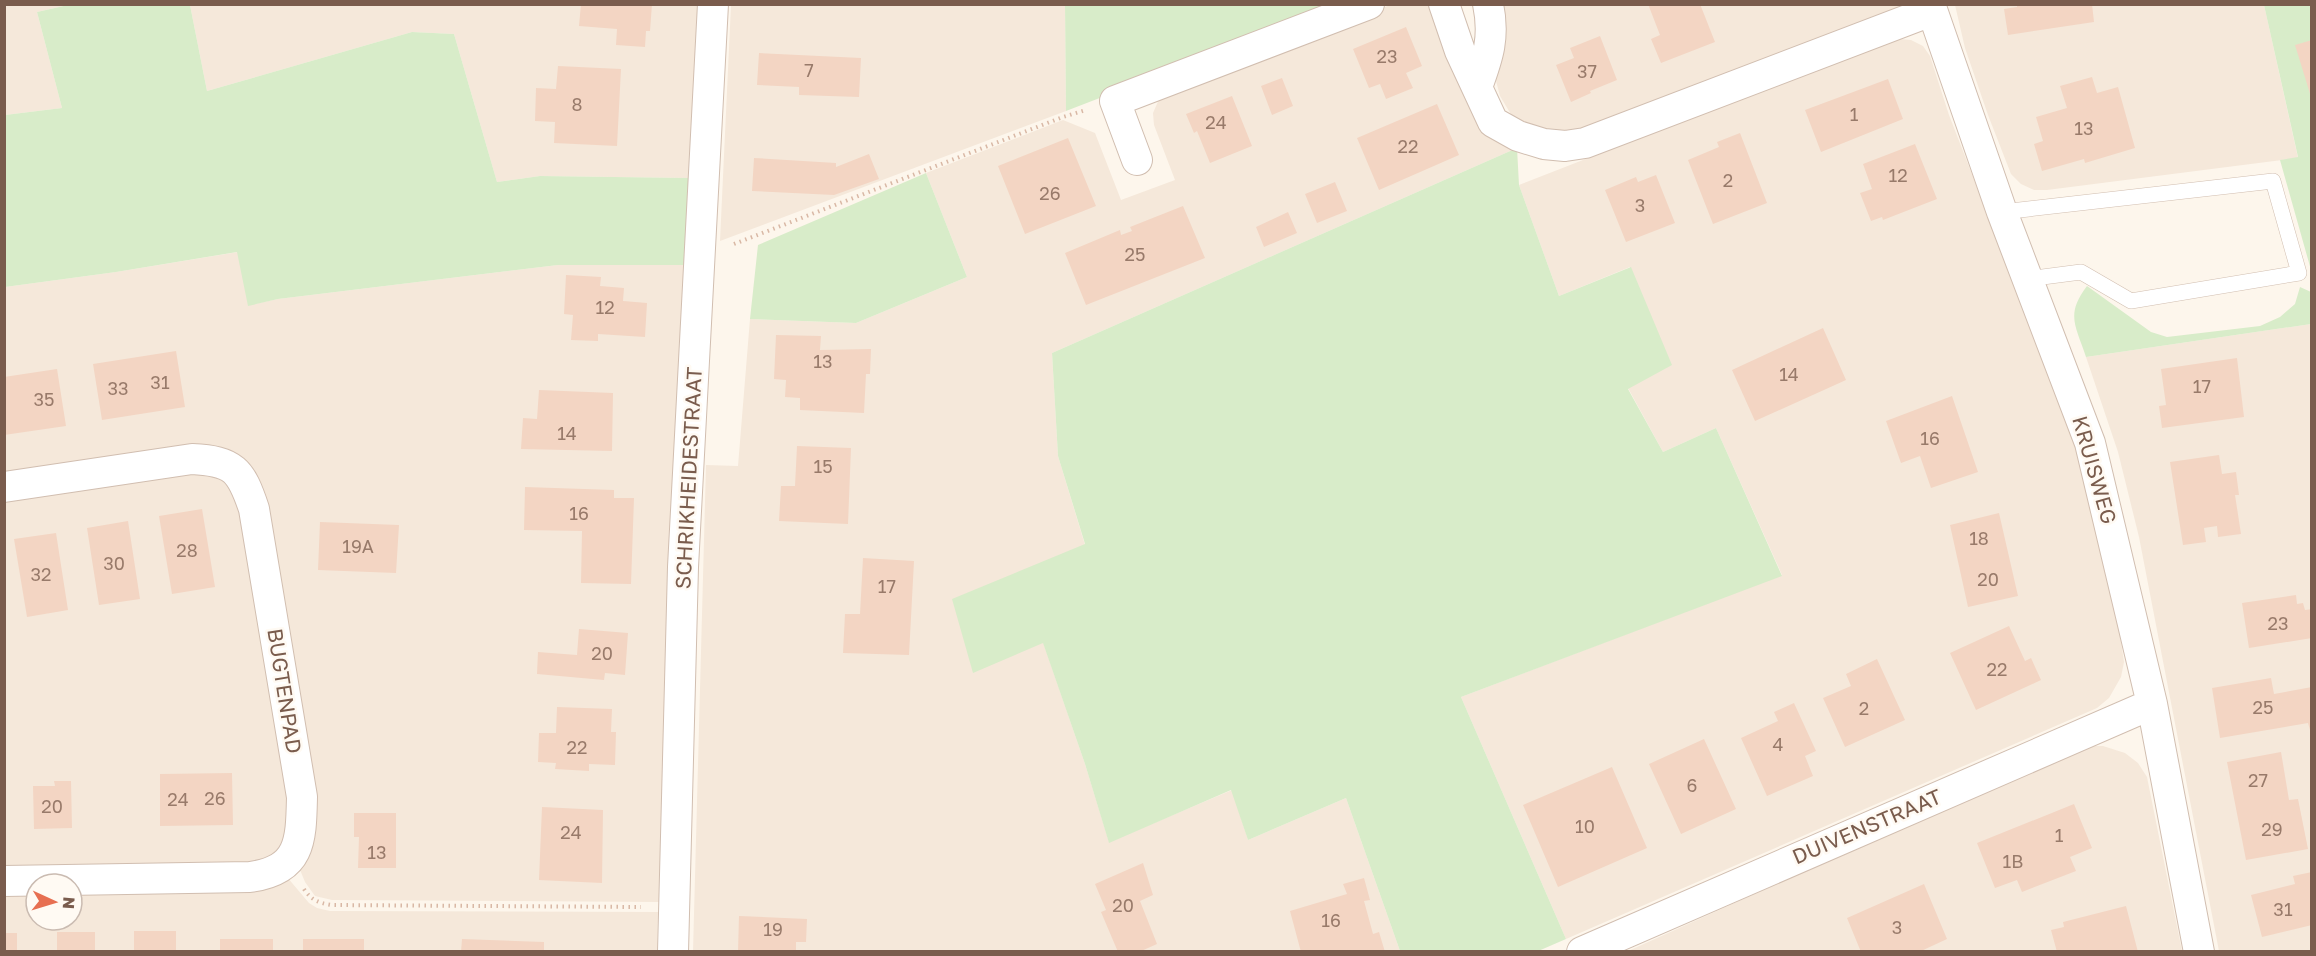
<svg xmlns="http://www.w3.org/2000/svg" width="2316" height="956" viewBox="0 0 2316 956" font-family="'Golos Text',sans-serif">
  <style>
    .residential { fill: #f5e8da }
    .green { fill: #d8ecc9 }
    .building { fill: #f3d5c3 }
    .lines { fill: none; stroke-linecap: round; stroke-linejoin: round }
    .service-casing { stroke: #d1beb0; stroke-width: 16 }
    .minor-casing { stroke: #d1beb0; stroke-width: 32 }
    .path { stroke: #d9b8a5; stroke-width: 4; stroke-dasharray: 1.5 4.5; stroke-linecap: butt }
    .service { stroke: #fff; stroke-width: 15 }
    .minor { stroke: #fff; stroke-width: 30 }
    .labels { text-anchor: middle; stroke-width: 5; stroke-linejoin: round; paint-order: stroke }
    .number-label { font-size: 18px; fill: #987a6a }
    .street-label { font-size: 21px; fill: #7a5c4d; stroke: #fffaf3 }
  </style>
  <rect width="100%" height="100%" fill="#fdf6ec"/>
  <!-- residential -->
  <path class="residential" d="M 4,5 L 68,5 L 37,12 L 62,108 L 5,115 Z
    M 190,5 L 698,5 L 689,178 L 540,176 L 497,182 L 454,34 L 412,32 L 207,91 Z
    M 731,5 L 1065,5 L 1066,111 L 720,241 Z
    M 1390,5 L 1432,5 L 1517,148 L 1052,353 L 1058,456 L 1085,545 L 1043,642 L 1085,764 L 1109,842 L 1232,790 L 1248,840 L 1346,798 L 1400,951 L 693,952 L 706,465 L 738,466 L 750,319 L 856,323 L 967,277 L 926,173 L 1063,120 L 1095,133 L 1121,200 L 1175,180 L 1154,125 L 1153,113 L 1160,97 Z
    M 1498,5 L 1900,5 L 1897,8 L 1583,133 L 1543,136 L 1512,116 L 1500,96 L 1496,81 Z
    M 1955,5 L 2264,5 L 2298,158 L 2047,190 L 2034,190 L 2021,184 L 2011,174 L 1988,115 L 1965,48 Z
    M 1899,39 L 1911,40 L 1923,46 L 1930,56 L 1949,115 L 2080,453 L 2118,621 L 2124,662 L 2121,677 L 2109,698 L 2097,708 L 1566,939 L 1461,697 L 1782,575 L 1716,428 L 1663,452 L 1628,388 L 1630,267 L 1559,296 L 1519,185 L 1883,43 Z
    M 238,252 L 249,305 L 278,299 L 558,265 L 685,265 L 659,902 L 332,900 L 315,896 L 305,882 L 298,865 L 251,471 L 5,476 L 5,287 L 116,272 Z
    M 2311,324 L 2311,951 L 2219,951 L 2139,537 L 2118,452 L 2086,357 Z
    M 209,472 L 229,482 L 238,494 L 286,783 L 289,822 L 282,847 L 264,862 L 5,869 L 5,501 Z
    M 2094,746 L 2103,746 L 2125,753 L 2138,763 L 2147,777 L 2182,951 L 1626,952 L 1881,837 Z
    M 287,877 L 309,903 L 317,908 L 330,911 L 658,912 L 657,951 L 5,951 L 4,893 L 36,892 L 36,920 L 72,920 L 72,892 Z"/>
  <!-- green -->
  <path class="green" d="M 68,5 L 190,5 L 207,91 L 412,32 L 454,34 L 497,182 L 540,176 L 689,178 L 685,265 L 558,265 L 278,299 L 248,306 L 237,252 L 116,272 L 5,287 L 5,115 L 62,108 L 37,12 Z
    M 1065,5 L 1341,5 L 1066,111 Z
    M 2264,5 L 2311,5 L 2311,270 L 2280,160 L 2298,157 Z
    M 1517,148 L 1519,185 L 1559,296 L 1631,267 L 1672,365 L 1628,389 L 1663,452 L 1716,428 L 1782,576 L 1461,697 L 1566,939 L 1536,952 L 1400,951 L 1346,798 L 1248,840 L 1231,790 L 1109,843 L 1085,764 L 1043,643 L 973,673 L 952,599 L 1085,544 L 1058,456 L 1052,353 Z
    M 926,173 L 967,277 L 856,323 L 750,319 L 758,245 Z
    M 2087,286 L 2151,332 L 2167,337 L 2260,326 L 2280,317 L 2295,304 L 2300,287 L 2311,292 L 2311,324 L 2086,357 C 2076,326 2065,315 2087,286 Z"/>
  <!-- building -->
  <path class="building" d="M 581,4 L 652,4 L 650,31 L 646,31 L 645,47 L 616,45 L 617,29 L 579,26 Z
    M 1648,4 L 1700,4 L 1715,42 L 1661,63 L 1651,39 L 1660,35 Z
    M 2017,4 L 2092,4 L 2094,22 L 2008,35 L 2004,9 L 2017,7 Z
    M 1406,27 L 1422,66 L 1406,73 L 1413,88 L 1386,99 L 1380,84 L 1369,88 L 1353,49 Z
    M 1600,36 L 1617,80 L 1590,91 L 1591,93 L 1571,102 L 1556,65 L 1574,58 L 1570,48 Z
    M 2312,40 L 2312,97 L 2311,97 L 2295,45 Z
    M 759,53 L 861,58 L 859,97 L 799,95 L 799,87 L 757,85 Z
    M 558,66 L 621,69 L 617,146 L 554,143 L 555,122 L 535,121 L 536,88 L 556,89 Z
    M 2092,77 L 2097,93 L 2118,87 L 2135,148 L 2085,163 L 2084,159 L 2042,171 L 2034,144 L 2043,141 L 2036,117 L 2067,108 L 2060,86 Z
    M 1282,78 L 1293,106 L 1272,115 L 1261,86 Z
    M 1888,79 L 1903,119 L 1821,152 L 1805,110 Z
    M 1232,96 L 1252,146 L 1210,163 L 1197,131 L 1194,133 L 1186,114 Z
    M 1437,104 L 1459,155 L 1379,190 L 1357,138 Z
    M 1740,133 L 1767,203 L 1713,224 L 1688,160 L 1719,147 L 1717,142 Z
    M 1068,138 L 1096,206 L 1025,234 L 998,166 Z
    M 1915,144 L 1937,199 L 1883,220 L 1882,217 L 1871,221 L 1860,193 L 1872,189 L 1863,164 Z
    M 869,154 L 879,179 L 834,195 L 752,191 L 754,158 L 836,163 L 836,167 Z
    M 1656,175 L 1675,223 L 1626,242 L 1605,190 L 1636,177 L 1638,182 Z
    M 1335,182 L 1347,211 L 1317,223 L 1305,194 Z
    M 1183,206 L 1205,258 L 1086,305 L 1065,253 L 1120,230 L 1121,235 L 1132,231 L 1130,227 Z
    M 1288,212 L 1297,233 L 1264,247 L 1256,227 Z
    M 566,275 L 601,277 L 600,286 L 624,288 L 623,301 L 647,303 L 645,337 L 598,334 L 598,341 L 571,340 L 573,315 L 564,314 Z
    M 1823,328 L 1846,380 L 1755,421 L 1732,370 Z
    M 776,335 L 821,336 L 820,350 L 871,349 L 870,374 L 866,374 L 864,413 L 800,410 L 800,398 L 785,397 L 786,380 L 774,379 Z
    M 176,351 L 185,407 L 102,420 L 93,364 Z
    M 2237,358 L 2244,417 L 2162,428 L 2159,406 L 2166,405 L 2161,369 Z
    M 57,369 L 66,426 L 4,435 L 4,377 Z
    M 539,390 L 613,393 L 612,451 L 521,449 L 523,418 L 537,419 Z
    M 1952,396 L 1978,472 L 1931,488 L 1920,456 L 1901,463 L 1886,421 Z
    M 797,446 L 851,448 L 848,524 L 779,521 L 781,486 L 795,486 Z
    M 2219,455 L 2222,474 L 2236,472 L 2239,495 L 2235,495 L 2241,534 L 2218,537 L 2217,526 L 2204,528 L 2206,542 L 2183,545 L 2170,462 Z
    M 525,487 L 614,490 L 614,498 L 634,498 L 631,584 L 581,583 L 582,531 L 524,530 Z
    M 202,509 L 215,587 L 172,594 L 159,516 Z
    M 1999,513 L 2018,596 L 1968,607 L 1950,525 Z
    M 128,521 L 140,599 L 99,605 L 87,528 Z
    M 320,522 L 399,525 L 396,573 L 318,570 Z
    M 56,533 L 68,610 L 27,617 L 14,539 Z
    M 863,558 L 914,561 L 909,655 L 843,653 L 845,614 L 860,614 Z
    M 2296,595 L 2297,604 L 2303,603 L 2305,610 L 2312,609 L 2312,638 L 2249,648 L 2242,603 Z
    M 2009,626 L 2025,661 L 2031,658 L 2041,680 L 1976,710 L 1950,653 Z
    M 579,629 L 628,633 L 625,675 L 605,673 L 604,680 L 537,674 L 538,652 L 577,655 Z
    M 1877,659 L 1905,720 L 1845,747 L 1823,698 L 1851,686 L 1846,674 Z
    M 2271,678 L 2274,694 L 2312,687 L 2312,737 L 2308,723 L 2220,738 L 2212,688 Z
    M 1794,703 L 1816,751 L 1805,756 L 1813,776 L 1767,796 L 1741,738 L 1778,721 L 1774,712 Z
    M 557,707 L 612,709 L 611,732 L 616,732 L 615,765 L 589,764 L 589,771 L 555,769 L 556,763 L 538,762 L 539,733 L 556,733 Z
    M 1704,739 L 1736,809 L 1681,834 L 1649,764 Z
    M 2281,752 L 2289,800 L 2298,799 L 2308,849 L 2246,860 L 2227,762 Z
    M 1612,767 L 1647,848 L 1558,887 L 1523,805 Z
    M 232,773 L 233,825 L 160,826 L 160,774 Z
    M 54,781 L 71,781 L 72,828 L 34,829 L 33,786 L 55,786 Z
    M 2074,804 L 2092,848 L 2070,857 L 2076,871 L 2022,892 L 2017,880 L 1995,888 L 1977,843 Z
    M 542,807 L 603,810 L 602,883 L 539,880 Z
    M 354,813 L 396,813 L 396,868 L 358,868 L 359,837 L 354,837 Z
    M 1143,863 L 1153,895 L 1140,901 L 1157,944 L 1139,952 L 1118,952 L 1101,912 L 1106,910 L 1095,884 Z
    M 2312,872 L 2312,925 L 2262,937 L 2251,895 L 2295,884 L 2293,876 Z
    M 1364,878 L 1370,900 L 1364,901 L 1373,934 L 1379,932 L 1385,952 L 1301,952 L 1290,911 L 1347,894 L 1343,884 Z
    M 1924,884 L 1947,939 L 1919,952 L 1861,952 L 1847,918 Z
    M 2126,906 L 2138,952 L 2057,952 L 2051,930 L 2064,927 L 2063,922 Z
    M 739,916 L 807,919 L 806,942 L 796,942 L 796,952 L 738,952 Z
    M 134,931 L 176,931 L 176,952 L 134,952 Z
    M 57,932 L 95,932 L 95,952 L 57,952 Z
    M 4,933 L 17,933 L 17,952 L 4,952 Z
    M 220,939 L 273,939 L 273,952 L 220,952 Z
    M 303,939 L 364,939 L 364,952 L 303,952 Z
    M 462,939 L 544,942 L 544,952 L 461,952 Z"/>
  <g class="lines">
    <defs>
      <path id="service" d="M 2002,212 L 2273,181 L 2299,273 L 2131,301 L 2081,272 L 2027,279"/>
      <path id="minor" d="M 1444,4 L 1460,51 L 1493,122 L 1518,136 L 1544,144 L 1565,146 L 1585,143 L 1931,11
        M 1930,4 L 2002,212 L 2090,443 L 2152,704 L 2199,952
        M 1477,87 C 1488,57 1495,37 1488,4
        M 1137,160 L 1115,101 L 1369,4
        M 4,487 L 192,459 C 234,461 241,470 254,509 L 302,797 C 301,841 301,870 250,877 L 4,881
        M 673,952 L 683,567 L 713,4
        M 1582,952 L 2152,704"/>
    </defs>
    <!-- service casing -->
    <use href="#service" class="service-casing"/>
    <!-- minor casing -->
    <use href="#minor" class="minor-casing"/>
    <!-- path -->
    <path class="path" d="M 734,244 L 1063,117 L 1086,110
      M 304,889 C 311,900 319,903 331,905 L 641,907"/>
    <!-- service -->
    <use href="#service" class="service"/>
    <!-- minor -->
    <use href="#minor" class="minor"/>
  </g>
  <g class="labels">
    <!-- number labels -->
    <g class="number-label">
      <text x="1387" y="63">23</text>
      <text x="809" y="77">7</text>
      <text x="1587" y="78">37</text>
      <text x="577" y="111">8</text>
      <text x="1854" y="121">1</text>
      <text x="1216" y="129">24</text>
      <text x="2084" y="135">13</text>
      <text x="1408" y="153">22</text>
      <text x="1898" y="182">12</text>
      <text x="1728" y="187">2</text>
      <text x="1050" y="200">26</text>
      <text x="1640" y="212">3</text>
      <text x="1135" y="261">25</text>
      <text x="605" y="314">12</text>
      <text x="823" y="368">13</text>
      <text x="1789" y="381">14</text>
      <text x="160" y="389">31</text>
      <text x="2202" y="393">17</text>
      <text x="118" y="395">33</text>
      <text x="44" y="406">35</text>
      <text x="567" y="440">14</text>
      <text x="1930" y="445">16</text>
      <text x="823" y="473">15</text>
      <text x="579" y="520">16</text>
      <text x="1979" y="545">18</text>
      <text x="358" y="553">19A</text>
      <text x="187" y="557">28</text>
      <text x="114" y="570">30</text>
      <text x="41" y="581">32</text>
      <text x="1988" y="586">20</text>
      <text x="887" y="593">17</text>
      <text x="2278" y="630">23</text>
      <text x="602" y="660">20</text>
      <text x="1997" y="676">22</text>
      <text x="2263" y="714">25</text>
      <text x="1864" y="715">2</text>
      <text x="1778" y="751">4</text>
      <text x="577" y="754">22</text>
      <text x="2258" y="787">27</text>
      <text x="1692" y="792">6</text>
      <text x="215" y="805">26</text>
      <text x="178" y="806">24</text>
      <text x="52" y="813">20</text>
      <text x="1585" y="833">10</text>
      <text x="2272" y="836">29</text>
      <text x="571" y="839">24</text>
      <text x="2059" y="842">1</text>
      <text x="377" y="859">13</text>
      <text x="2013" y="868">1B</text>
      <text x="1123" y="912">20</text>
      <text x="2283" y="916">31</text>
      <text x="1331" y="927">16</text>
      <text x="1897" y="934">3</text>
      <text x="773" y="936">19</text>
    </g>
    <!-- street labels -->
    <g class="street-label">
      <text transform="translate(2094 470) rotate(74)" y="7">KRUISWEG</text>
      <text transform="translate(689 478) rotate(-87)" y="7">SCHRIKHEIDESTRAAT</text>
      <text transform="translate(284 691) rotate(81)" y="7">BUGTENPAD</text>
      <text transform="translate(1867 827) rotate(-23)" y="7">DUIVENSTRAAT</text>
    </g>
  </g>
  <!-- border -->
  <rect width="2316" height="956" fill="none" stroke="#7a5c4d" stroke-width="12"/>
  <!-- north arrow -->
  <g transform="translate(54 902) rotate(94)"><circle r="28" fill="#fffaf3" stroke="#cabbb1" stroke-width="1.5"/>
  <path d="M0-4.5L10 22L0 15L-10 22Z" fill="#e76f51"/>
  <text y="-9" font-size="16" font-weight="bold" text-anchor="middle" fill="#7a5c4d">N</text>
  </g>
</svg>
